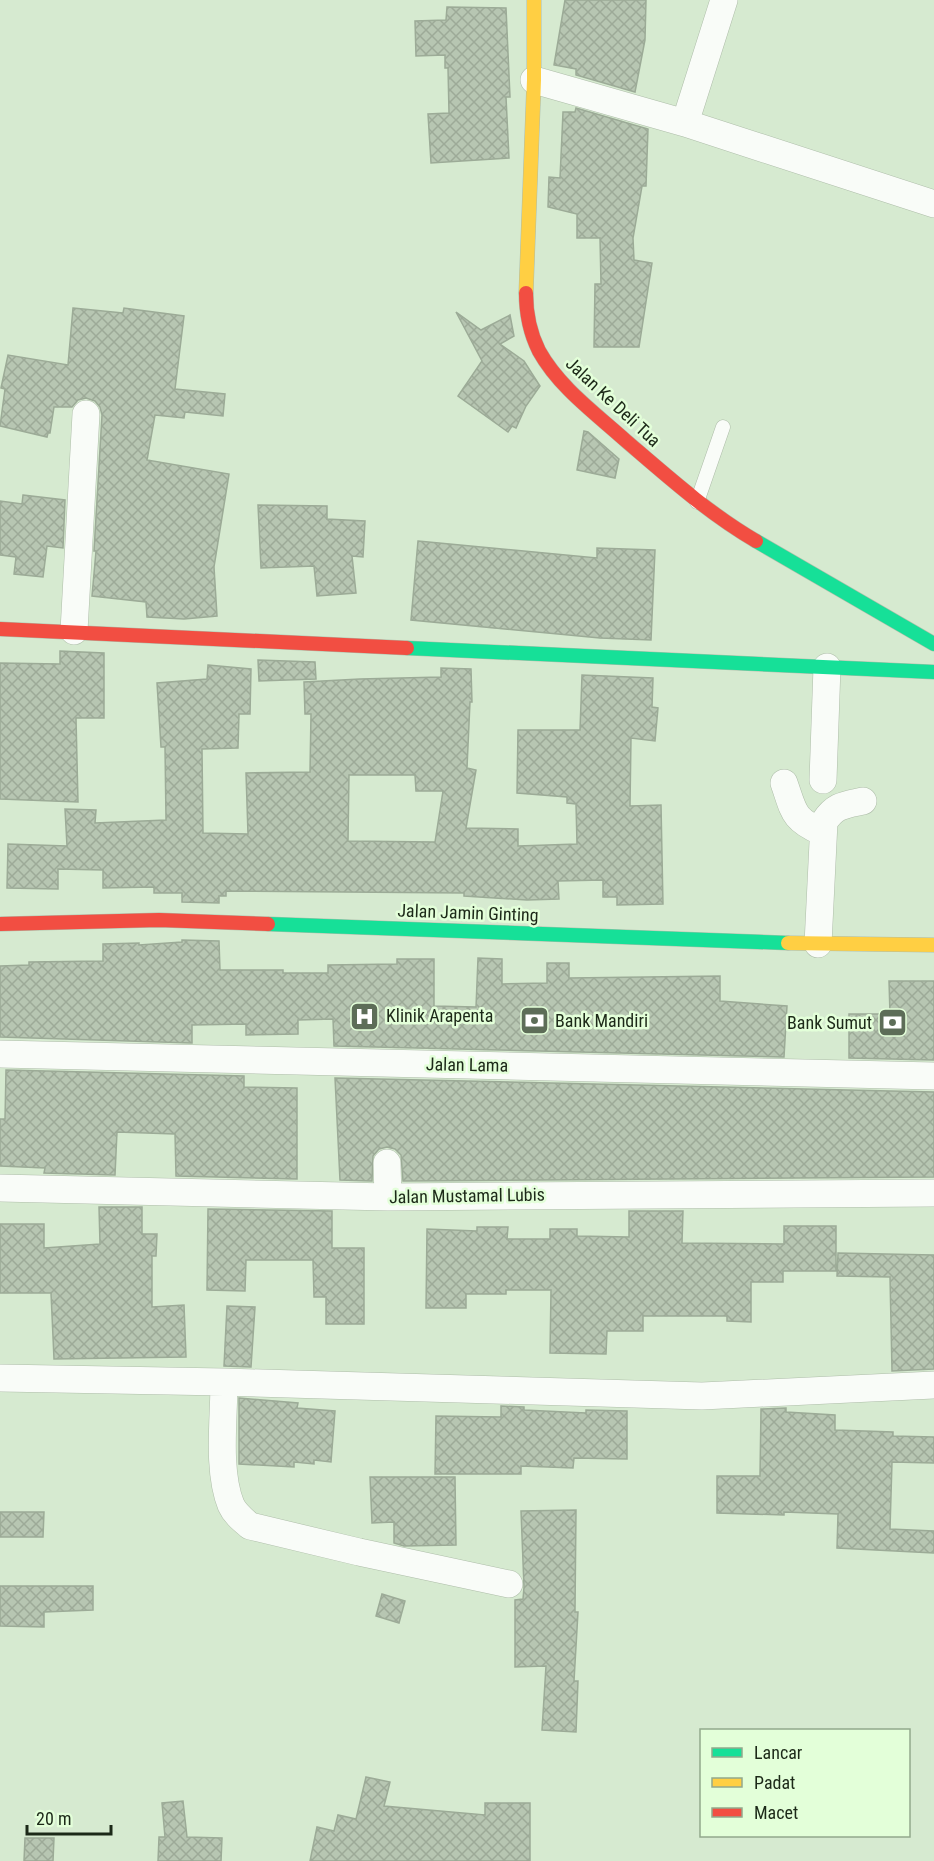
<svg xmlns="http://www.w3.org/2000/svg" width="934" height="1861" viewBox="0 0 934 1861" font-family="'Roboto Condensed',sans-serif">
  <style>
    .building { fill: url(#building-cross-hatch); stroke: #9cab97; stroke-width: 1.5; fill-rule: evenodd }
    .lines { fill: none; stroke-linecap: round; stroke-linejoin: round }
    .lane-casing { stroke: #aebda9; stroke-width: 15 }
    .street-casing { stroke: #aebda9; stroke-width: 28 }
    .fast-casing { stroke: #aebda9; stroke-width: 15 }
    .slow-casing { stroke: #aebda9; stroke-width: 15 }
    .jam-casing { stroke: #aebda9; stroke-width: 15 }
    .lane { stroke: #f9fcf8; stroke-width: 14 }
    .street { stroke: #f9fcf8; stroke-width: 27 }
    .fast { stroke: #16e098; stroke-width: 14 }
    .slow { stroke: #ffcf43; stroke-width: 14 }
    .jam { stroke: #f24e42; stroke-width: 14 }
    .labels { text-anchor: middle; stroke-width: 5; stroke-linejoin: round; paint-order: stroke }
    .street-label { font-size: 18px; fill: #1c2918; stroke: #e3ffd9 }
    .poi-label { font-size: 18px; fill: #1c2918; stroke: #e3ffd9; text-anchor: start }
  </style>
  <defs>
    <pattern id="building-cross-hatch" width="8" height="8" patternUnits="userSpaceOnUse" patternTransform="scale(1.5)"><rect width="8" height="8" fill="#b7c6b2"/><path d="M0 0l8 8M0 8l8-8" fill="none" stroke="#9daa98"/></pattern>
  </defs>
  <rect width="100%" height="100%" fill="#d6ead0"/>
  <!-- building -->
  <path class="building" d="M 565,0 L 646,0 L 645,40 L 635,92 L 576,75 L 576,69 L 554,65 Z
    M 447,7 L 506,8 L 510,97 L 506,97 L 509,158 L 431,163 L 428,114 L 449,113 L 448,68 L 445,68 L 445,55 L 416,56 L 415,21 L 446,20 Z
    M 576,108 L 648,129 L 646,186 L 642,186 L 633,238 L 634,260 L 652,263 L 639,347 L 594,347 L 595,284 L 601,284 L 600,238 L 577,238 L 577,214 L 548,207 L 549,177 L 560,178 L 563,112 L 575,112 Z
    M 73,308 L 123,313 L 124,308 L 184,316 L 175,389 L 225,394 L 223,416 L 185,412 L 184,418 L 155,415 L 147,460 L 229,474 L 214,567 L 217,616 L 184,619 L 147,617 L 146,602 L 92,596 L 96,551 L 94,551 L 102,415 L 100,407 L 95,401 L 86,398 L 78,400 L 72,407 L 54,407 L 50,433 L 48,433 L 47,437 L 0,426 L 5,389 L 1,388 L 8,355 L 68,365 Z
    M 456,312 L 481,330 L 510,315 L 514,336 L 500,344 L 524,361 L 540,386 L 526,406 L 516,428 L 512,426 L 508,432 L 458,396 L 482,361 Z
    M 584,431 L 588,432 L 619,459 L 615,478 L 577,470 Z
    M 23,495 L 65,500 L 63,548 L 47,546 L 43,577 L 14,574 L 16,557 L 0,555 L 0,501 L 22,504 Z
    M 258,505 L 327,506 L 327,519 L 365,521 L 363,557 L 352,556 L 356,593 L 317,596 L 314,566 L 261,568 Z
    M 418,541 L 597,558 L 597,548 L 655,550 L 651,640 L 600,638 L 411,620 Z
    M 60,651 L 104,653 L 104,718 L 76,718 L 78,802 L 0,799 L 0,663 L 60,664 Z
    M 258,660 L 315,662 L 316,679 L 259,681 Z
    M 208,665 L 251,669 L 250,714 L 239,714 L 238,748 L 202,749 L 203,833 L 248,834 L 246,773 L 310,772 L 311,714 L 305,714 L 304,682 L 360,679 L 441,677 L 441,668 L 471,669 L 472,702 L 470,702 L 467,768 L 476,770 L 466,828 L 518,829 L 518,846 L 577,844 L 576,804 L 567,803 L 567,797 L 517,793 L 518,730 L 580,730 L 582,675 L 653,678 L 652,707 L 658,708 L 655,741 L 631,738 L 630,806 L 661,805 L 663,904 L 617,905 L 617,897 L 603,897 L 603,880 L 558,881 L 559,899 L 527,900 L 464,896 L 464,893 L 226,891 L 226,896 L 219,896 L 219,903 L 182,902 L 182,893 L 154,893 L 154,887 L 103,888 L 103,870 L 58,869 L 58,889 L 7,888 L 8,844 L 67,846 L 65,809 L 96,810 L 95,823 L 166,820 L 165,747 L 161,747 L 157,683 L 207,679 ZM 349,775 L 415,775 L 416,791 L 443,791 L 435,842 L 348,841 Z
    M 182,940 L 219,941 L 220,970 L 283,970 L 283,973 L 328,973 L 328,965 L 397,964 L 397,959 L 434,959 L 434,1006 L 476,1007 L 478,958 L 502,959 L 502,984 L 547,983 L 547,963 L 569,963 L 569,978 L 720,976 L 720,1001 L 787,1006 L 784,1057 L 334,1046 L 333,1019 L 298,1020 L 298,1034 L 246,1035 L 246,1024 L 192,1025 L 192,1043 L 0,1037 L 0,966 L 29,965 L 29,962 L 103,961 L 103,944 L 139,943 L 139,945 L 182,942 Z
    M 889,981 L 934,981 L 934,1060 L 849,1058 L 849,1014 L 890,1014 Z
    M 6,1070 L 244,1076 L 244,1087 L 297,1088 L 297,1179 L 176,1176 L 175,1134 L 117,1132 L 115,1175 L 44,1173 L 45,1168 L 0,1166 L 0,1119 L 5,1119 Z
    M 335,1078 L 934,1092 L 934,1177 L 403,1181 L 401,1155 L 395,1149 L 387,1147 L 379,1149 L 373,1156 L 372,1181 L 340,1180 Z
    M 99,1207 L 142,1207 L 142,1234 L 157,1234 L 156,1256 L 152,1256 L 152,1307 L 184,1305 L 186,1357 L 54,1359 L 51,1293 L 0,1293 L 0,1224 L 44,1224 L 44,1248 L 100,1244 Z
    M 208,1209 L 332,1211 L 332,1248 L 364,1248 L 364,1324 L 326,1324 L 326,1297 L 314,1297 L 313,1260 L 246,1260 L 245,1291 L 207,1290 Z
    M 629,1211 L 683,1211 L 682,1243 L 784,1244 L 784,1226 L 836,1226 L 836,1271 L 783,1271 L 783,1282 L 751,1282 L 751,1322 L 727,1321 L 727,1316 L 643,1316 L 643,1331 L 607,1331 L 606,1354 L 550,1353 L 551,1290 L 506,1290 L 506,1294 L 466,1294 L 466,1308 L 426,1308 L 427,1229 L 477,1231 L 477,1227 L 508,1227 L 507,1239 L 550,1239 L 550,1229 L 577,1229 L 577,1236 L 629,1237 Z
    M 838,1253 L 934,1255 L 934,1369 L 892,1371 L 890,1277 L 837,1276 Z
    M 227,1306 L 255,1307 L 251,1367 L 224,1366 Z
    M 239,1398 L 298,1403 L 297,1408 L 335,1411 L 331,1462 L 314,1460 L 314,1464 L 294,1462 L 294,1467 L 239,1464 Z
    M 501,1406 L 524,1407 L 524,1410 L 586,1413 L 586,1410 L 627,1411 L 627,1459 L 574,1458 L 573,1468 L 521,1466 L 521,1474 L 435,1474 L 436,1416 L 501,1417 Z
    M 786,1408 L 786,1412 L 835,1415 L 835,1430 L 893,1432 L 893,1436 L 934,1437 L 934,1463 L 892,1462 L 890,1529 L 934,1531 L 934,1553 L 837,1548 L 838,1514 L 784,1512 L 784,1515 L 717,1513 L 717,1476 L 760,1476 L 761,1409 Z
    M 370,1477 L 455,1477 L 456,1545 L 404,1546 L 394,1543 L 394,1522 L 372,1523 Z
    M 576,1510 L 575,1612 L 578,1612 L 574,1681 L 578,1681 L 576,1732 L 542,1730 L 546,1666 L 515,1667 L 515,1600 L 523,1599 L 524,1587 L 521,1511 Z
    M 0,1512 L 44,1512 L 43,1537 L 0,1537 Z
    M 0,1586 L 93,1586 L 93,1610 L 44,1612 L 44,1627 L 0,1626 Z
    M 382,1594 L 405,1601 L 399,1623 L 376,1616 Z
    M 366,1777 L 390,1782 L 384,1806 L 485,1815 L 485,1803 L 530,1803 L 530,1861 L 310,1861 L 317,1827 L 334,1831 L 338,1815 L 356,1819 Z
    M 183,1801 L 187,1837 L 222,1838 L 221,1861 L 158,1861 L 159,1837 L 165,1837 L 162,1803 Z
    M 25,1838 L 54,1838 L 53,1861 L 24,1861 Z"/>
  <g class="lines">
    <defs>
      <path id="lane" d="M 697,502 L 723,427"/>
      <path id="street" d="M 534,80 L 685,123 L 934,204
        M 685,123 L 724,0
        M 74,631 L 86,414
        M 823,780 L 827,667
        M 784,783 C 794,811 792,819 822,832
        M 818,944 L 824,822 C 835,805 844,805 863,801
        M 0,1054 L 934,1076
        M 387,1163 L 388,1197
        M 0,1188 L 388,1197 L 934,1193
        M 0,1378 L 224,1382 L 702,1396 L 934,1385
        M 224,1382 C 224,1419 217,1470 231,1505 C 235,1514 243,1520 250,1526 L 359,1552 L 509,1584"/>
      <path id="fast" d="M 756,541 L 934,644
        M 407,648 L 934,672
        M 268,924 L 788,943"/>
      <path id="slow" d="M 526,293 L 534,80 L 534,0
        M 788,943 L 934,945"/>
      <path id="jam" d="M 526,293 C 526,312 530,333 539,351 C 559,387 595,413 625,440 C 667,476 708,513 756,541
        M 0,629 L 407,648
        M 0,924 L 159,920 L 268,924"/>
    </defs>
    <!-- lane casing -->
    <use href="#lane" class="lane-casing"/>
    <!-- street casing -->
    <use href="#street" class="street-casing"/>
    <!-- fast casing -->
    <use href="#fast" class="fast-casing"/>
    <!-- slow casing -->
    <use href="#slow" class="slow-casing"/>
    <!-- jam casing -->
    <use href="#jam" class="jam-casing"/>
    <!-- lane -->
    <use href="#lane" class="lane"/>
    <!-- street -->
    <use href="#street" class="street"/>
    <!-- fast -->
    <use href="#fast" class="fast"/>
    <!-- slow -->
    <use href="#slow" class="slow"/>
    <!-- jam -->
    <use href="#jam" class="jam"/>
  </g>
  <!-- icons -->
  <defs>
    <symbol id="hospital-square" viewBox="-11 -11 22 22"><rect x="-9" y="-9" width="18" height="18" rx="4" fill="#5d6d58" stroke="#e3ffd9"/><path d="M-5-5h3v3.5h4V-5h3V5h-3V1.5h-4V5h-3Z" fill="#fff"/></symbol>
    <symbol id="bank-square" viewBox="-11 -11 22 22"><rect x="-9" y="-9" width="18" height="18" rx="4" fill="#5d6d58" stroke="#e3ffd9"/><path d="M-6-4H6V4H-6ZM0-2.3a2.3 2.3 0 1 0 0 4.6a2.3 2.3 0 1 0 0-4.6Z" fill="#fff"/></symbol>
  </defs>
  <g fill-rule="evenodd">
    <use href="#hospital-square" x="348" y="1000" width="33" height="33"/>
    <use href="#bank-square" x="518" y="1004" width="33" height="33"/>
    <use href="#bank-square" x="876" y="1006" width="33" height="33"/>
  </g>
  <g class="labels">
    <!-- street labels -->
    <g class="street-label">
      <text transform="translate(613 402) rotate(43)" y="6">Jalan Ke Deli Tua</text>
      <text transform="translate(468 913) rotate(2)" y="6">Jalan Jamin Ginting</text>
      <text transform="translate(467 1065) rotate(1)" y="6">Jalan Lama</text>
      <text transform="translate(467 1196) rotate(-1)" y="6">Jalan Mustamal Lubis</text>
    </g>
    <!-- poi labels -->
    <g class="poi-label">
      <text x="386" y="1022">Klinik Arapenta</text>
      <text x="555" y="1027">Bank Mandiri</text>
      <text x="872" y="1029" text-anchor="end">Bank Sumut</text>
    </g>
  </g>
  <!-- legend -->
  <rect x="700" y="1729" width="210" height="108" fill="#e3ffd9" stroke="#93a98c" stroke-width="1.5"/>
  <rect x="712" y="1748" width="30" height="9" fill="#16e098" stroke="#93a98c" stroke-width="1.5"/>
  <text x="754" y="1759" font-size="18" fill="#1c2918">Lancar</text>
  <rect x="712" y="1778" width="30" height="9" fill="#ffcf43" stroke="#93a98c" stroke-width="1.5"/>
  <text x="754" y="1789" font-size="18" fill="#1c2918">Padat</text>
  <rect x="712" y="1808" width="30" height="9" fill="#f24e42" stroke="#93a98c" stroke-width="1.5"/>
  <text x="754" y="1819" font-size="18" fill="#1c2918">Macet</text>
  <!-- scale -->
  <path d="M27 1825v9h84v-9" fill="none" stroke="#1c2918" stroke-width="3"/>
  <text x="36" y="1825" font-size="18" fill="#1c2918" stroke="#e3ffd9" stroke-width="4.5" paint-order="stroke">20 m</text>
</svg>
